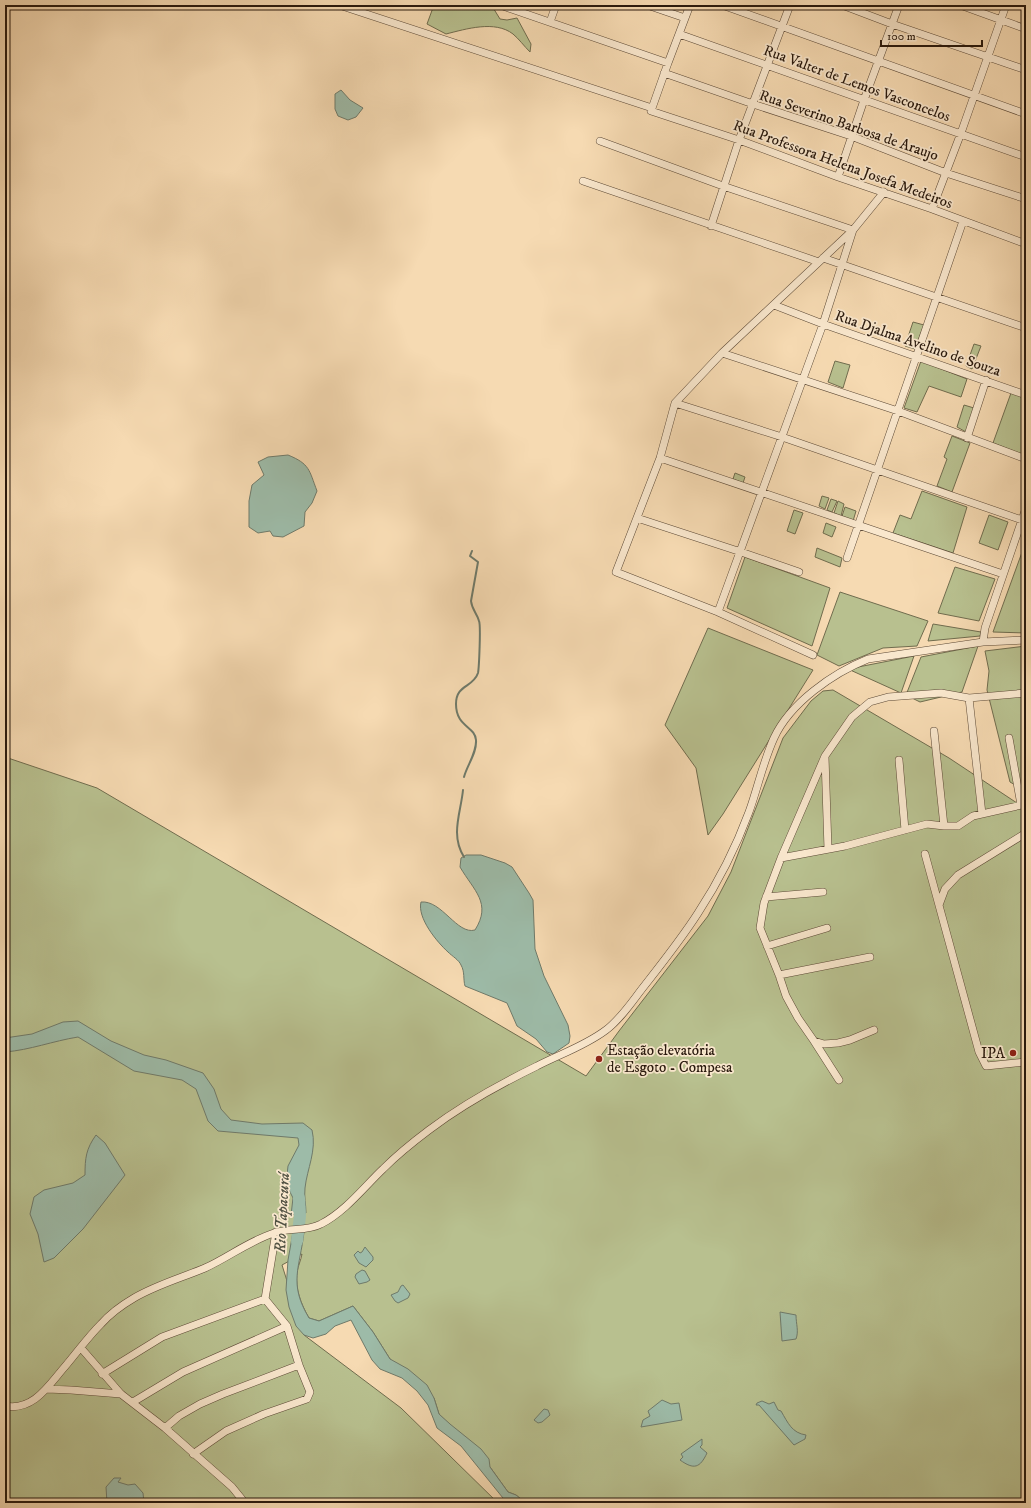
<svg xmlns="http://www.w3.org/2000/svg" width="1031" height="1508" viewBox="0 0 1031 1508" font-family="'IM FELL DW Pica',serif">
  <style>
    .green { fill: #b8c08f; stroke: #706c4e }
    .water { fill: #9dbba8; stroke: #6f7a6a }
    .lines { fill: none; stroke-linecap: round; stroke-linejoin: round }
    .stream { stroke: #6f7a6a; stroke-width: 2 }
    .river { stroke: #9dbba8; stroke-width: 12 }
    .minor-casing { stroke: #5c4936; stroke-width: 8 }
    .minor { stroke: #f9e7cd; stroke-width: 7 }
    .poi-dot { fill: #8f2418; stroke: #f9e7cd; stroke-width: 1.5 }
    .labels { text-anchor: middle; stroke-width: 3.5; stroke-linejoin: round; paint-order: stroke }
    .street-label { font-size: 15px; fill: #29190d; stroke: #f9e7cd }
    .poi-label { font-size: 15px; fill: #29190d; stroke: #f9e7cd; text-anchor: start }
    .water-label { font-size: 16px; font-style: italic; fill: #525243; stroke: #f9e7cd }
  </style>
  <rect width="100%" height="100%" fill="#f6dab2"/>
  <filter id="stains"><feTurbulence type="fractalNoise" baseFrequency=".005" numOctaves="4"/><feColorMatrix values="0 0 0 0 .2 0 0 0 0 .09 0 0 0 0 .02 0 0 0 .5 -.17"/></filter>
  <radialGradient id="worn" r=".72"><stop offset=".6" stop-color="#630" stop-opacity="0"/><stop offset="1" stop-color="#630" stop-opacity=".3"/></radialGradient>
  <!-- green -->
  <path class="green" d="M 434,5 L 492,6 L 500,19 L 507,20 L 517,18 L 531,44 L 530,52 C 524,46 519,39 513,34 C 495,20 466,29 446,34 L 427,24 Z
    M 913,322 L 924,325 L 915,349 L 905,346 Z
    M 974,344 L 981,346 L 972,369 L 966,366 Z
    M 835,361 L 850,365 L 843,388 L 828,382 Z
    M 921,361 L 967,379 L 961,397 L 929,386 L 917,412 L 904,408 Z
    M 1011,393 L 1026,398 L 1026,456 L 993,443 Z
    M 964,405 L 974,408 L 966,432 L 957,427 Z
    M 952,436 L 970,443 L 952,492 L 937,486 L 947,459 L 944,457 Z
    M 735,473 L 745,477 L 743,483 L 733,479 Z
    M 922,491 L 967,507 L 953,553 L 893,533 L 900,515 L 911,519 Z
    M 822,496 L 829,498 L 825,509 L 819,506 Z
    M 831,499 L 837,501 L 832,512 L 827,510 Z
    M 838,501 L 844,504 L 841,516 L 834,513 Z
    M 845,507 L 856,511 L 853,521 L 842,516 Z
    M 794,510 L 803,513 L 795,534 L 787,531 Z
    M 989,515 L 1008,522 L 998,550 L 979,543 Z
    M 826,523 L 836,527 L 832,537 L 823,533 Z
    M 1025,544 L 1026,544 L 1026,633 L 993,632 Z
    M 817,548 L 842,558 L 840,567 L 815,557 Z
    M 745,557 L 830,588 L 812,646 L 727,608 Z
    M 955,567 L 995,579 L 979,621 L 938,613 Z
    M 840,592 L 928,621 L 917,646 L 883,648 L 839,666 L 817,655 Z
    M 933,624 L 981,632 L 980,636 L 928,641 Z
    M 708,628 L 813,670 L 723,814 L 708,835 L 696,768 L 665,725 Z
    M 978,646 L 962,692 L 920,702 L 906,695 L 921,657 Z
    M 1026,646 L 1026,791 L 1010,782 L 987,690 L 989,671 L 985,651 Z
    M 914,656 L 901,693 L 848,669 Z
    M 833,690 L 949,758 L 1026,809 L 1026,1503 L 652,1503 L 633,1502 L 628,1503 L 526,1503 L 516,1495 L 508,1492 L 490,1467 L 439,1414 L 434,1398 L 390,1359 L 373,1332 L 353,1306 L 319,1321 L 309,1318 C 301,1304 295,1289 297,1272 C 298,1266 301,1260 302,1254 L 282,1265 L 304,1335 L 401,1408 L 498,1503 L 5,1503 L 5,757 L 97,788 L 586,1076 L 619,1031 L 708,916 L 731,872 L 783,738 L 811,701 L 823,691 Z"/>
  <!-- water -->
  <path class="water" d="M 341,90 L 350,100 L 363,108 L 356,117 L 348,120 L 338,116 L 335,109 L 335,94 Z
    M 288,455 C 310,464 309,470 317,491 L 312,503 L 305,512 L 304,526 L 283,537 L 273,536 L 270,531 L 258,533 L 249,527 L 249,501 L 252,485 L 264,475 L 258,462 L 268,457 Z
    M 466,855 L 481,855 L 505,863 L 512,867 L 529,893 L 533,900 L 535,949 L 544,976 L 568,1025 L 570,1036 L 569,1043 L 553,1054 L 547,1052 L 536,1039 L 517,1026 L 507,1003 L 465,986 C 463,979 465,972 461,965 C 459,960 452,956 448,952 C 437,942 417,918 421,902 C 442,900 457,935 475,930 C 492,903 474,891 460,867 L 461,858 Z
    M 78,1021 L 111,1041 L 144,1055 L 166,1060 L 203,1073 L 214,1089 L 221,1109 L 231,1120 L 262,1124 L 303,1123 L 312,1130 C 317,1150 307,1169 305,1188 C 304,1196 306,1205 306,1213 L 291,1215 L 293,1198 L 286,1184 L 288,1166 L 299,1145 L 298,1138 L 218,1131 L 208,1121 L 196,1089 L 182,1080 L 134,1071 L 78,1037 C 53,1041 30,1050 5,1052 L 5,1038 L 32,1034 L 63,1022 Z
    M 96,1135 L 105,1143 L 125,1175 L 83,1229 L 54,1258 L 44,1262 L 38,1234 L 30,1214 L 34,1197 L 44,1190 L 73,1183 L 85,1175 C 85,1158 86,1149 96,1135 Z
    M 293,1232 L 304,1232 C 300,1268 288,1283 309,1318 L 319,1321 L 353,1306 L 373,1332 L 390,1359 L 408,1369 L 427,1385 L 434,1398 L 439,1414 L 450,1424 L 481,1449 L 489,1459 L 490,1467 L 508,1492 L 516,1495 L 526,1503 L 507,1503 L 461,1446 L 437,1428 L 428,1405 L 417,1391 L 402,1378 L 380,1369 L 372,1360 L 351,1320 L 335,1326 L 326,1334 L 313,1338 L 304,1335 L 296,1326 L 289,1307 L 286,1290 L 288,1260 Z
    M 365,1247 L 373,1257 L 373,1260 L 366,1267 L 359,1263 L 354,1255 L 358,1251 L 360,1253 L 362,1252 Z
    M 362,1270 L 365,1271 L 370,1280 L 367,1282 L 359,1284 L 355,1277 L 356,1274 Z
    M 403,1285 L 410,1294 L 408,1298 L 398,1303 L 395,1301 L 391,1295 L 398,1292 L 401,1286 Z
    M 780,1312 L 796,1315 C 796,1324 799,1331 796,1339 L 782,1341 Z
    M 662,1400 L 671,1404 L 679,1403 L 682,1420 L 641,1427 L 643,1420 L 650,1416 L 648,1411 Z
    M 762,1401 L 769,1404 L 774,1402 L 778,1410 L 781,1411 C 788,1423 792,1433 806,1435 L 805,1439 L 794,1445 L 759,1405 L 756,1405 L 757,1403 Z
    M 544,1409 L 548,1410 L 550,1415 L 542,1422 L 538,1423 L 534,1420 Z
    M 702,1439 L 702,1445 L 700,1447 L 707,1453 C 700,1468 694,1470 680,1460 L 683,1457 L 681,1454 Z
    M 114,1478 L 121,1478 L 118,1482 L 128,1485 L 135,1484 L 143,1493 L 144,1503 L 107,1503 L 106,1487 Z"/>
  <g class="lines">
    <!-- stream -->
    <path class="stream" d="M 464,777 C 467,765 477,753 476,740 C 475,726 456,727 456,704 C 456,684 473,688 478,673 C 479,668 481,625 479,621 C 477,613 472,610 471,601 L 478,562 L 470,556 L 472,551
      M 463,790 C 461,812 450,835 464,857"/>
    <!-- river -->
    <path class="river" d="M 297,1241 L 300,1216 L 299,1198"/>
    <defs>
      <path id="minor" d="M 339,5 L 652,108
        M 500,5 L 668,63
        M 647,5 L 685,18
        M 690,5 L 668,63 L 651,111 L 739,140 L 838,177 L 932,209 L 1026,244
        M 722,5 L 1026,114
        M 842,5 L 892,24 L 1026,70
        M 960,5 L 1026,29
        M 550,22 L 556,5
        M 679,34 L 1026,157
        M 664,73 L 753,104 L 851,136 L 946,173 L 1026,199
        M 600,141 L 723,186 L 853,230 L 823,324 L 718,612
        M 838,177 L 864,100 L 899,5
        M 583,181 L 819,262
        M 932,209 L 961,133 L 1006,5
        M 711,226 L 739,140 L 790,5
        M 823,258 L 1026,328
        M 774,305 L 823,324 L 1026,395
        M 722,353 L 898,411 L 1026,459
        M 675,403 L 782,437 L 1022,520
        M 967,438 L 986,380
        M 660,458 C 775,496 888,536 1003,574
        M 637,518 L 741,552 L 799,572
        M 847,558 L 963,221
        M 983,642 L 985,628 L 1026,508
        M 813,655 L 718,612 L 616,572 L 660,458 L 675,403 L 722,353 L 853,230 L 884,192
        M 934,731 L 944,826
        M 1009,738 L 1021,805
        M 825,757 L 828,849
        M 899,760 L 905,830
        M 982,814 L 969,698 L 1026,693
        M 925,854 L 979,1052 L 986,1066 L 1026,1062
        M 781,858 L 845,846 L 927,824 L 944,826 L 958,826 L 973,816 L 1026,804
        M 766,897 L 823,892
        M 939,905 L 945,889 L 958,875 L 1026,833
        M 767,946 L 827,928
        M 779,975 L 870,957
        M 874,1030 L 850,1040 L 838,1043 L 824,1044 L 814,1041 L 798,1018 L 786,996 L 779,975 L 760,928 L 764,903 L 781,858 L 825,756 L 852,717 L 870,702 L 888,697 L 941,693 L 969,698
        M 814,1041 L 839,1080
        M 81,1348 L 121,1394 L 165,1428 L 232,1487 L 245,1503
        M 102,1374 L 162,1337 L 265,1299
        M 47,1389 L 71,1390 L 121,1394
        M 133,1402 L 183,1372 L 287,1326
        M 5,1406 C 32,1411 47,1388 62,1370 C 75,1355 87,1338 101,1324 C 110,1314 122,1305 134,1298 C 156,1285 181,1278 205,1268 C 229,1257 249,1241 274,1233 C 290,1227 306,1232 321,1224 C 345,1212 364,1187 383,1169 C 397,1155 413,1142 429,1130 C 462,1105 500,1084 537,1066 C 560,1054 585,1046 606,1030 C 621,1019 633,1000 645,985 C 663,962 682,938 698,913 C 719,881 736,847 749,812 C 758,787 763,762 774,738 C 790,703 833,673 868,659 L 983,642 L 1026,640
        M 165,1428 L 179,1416 L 200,1404 L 223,1394 L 299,1365
        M 193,1454 L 226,1431 L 264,1414 L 307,1399 L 310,1392 L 299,1365 L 287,1326 L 265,1299 L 276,1232"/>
    </defs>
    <!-- minor casing -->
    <use href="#minor" class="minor-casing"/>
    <!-- minor -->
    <use href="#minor" class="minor"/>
  </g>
  <!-- markers -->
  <g class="poi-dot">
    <circle cx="1013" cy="1053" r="4"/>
    <circle cx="599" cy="1059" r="4"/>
  </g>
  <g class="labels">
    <!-- street labels -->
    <g class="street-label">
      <text transform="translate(857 83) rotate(20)" y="5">Rua Valter de Lemos Vasconcelos</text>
      <text transform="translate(849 125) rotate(19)" y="5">Rua Severino Barbosa de Araujo</text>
      <text transform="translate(843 164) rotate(20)" y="5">Rua Professora Helena Josefa Medeiros</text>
      <text transform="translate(918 343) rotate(19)" y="5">Rua Djalma Avelino de Souza</text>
    </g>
    <!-- poi labels -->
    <g class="poi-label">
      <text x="607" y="1055">Estação elevatória<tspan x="607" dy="17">de Esgoto - Compesa</tspan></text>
      <text x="1005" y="1058" text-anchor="end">IPA</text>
    </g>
    <!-- water labels -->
    <g class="water-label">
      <text transform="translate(281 1213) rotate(-87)" y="6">Rio Tapacurá</text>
    </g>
  </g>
  <!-- margin -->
  <rect width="1031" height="1508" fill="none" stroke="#f6dab2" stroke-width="20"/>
  <rect x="6" y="6" width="1019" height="1496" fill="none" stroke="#29190d" stroke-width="2"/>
  <rect x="10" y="10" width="1011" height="1488" fill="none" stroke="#29190d"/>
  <!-- scale -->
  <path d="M881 40v6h101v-6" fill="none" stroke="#29190d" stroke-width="2"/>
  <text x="887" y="40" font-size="12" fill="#29190d" stroke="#f9e7cd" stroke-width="3" paint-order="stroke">100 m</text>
  <rect width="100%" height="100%" filter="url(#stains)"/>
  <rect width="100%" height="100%" fill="url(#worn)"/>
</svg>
